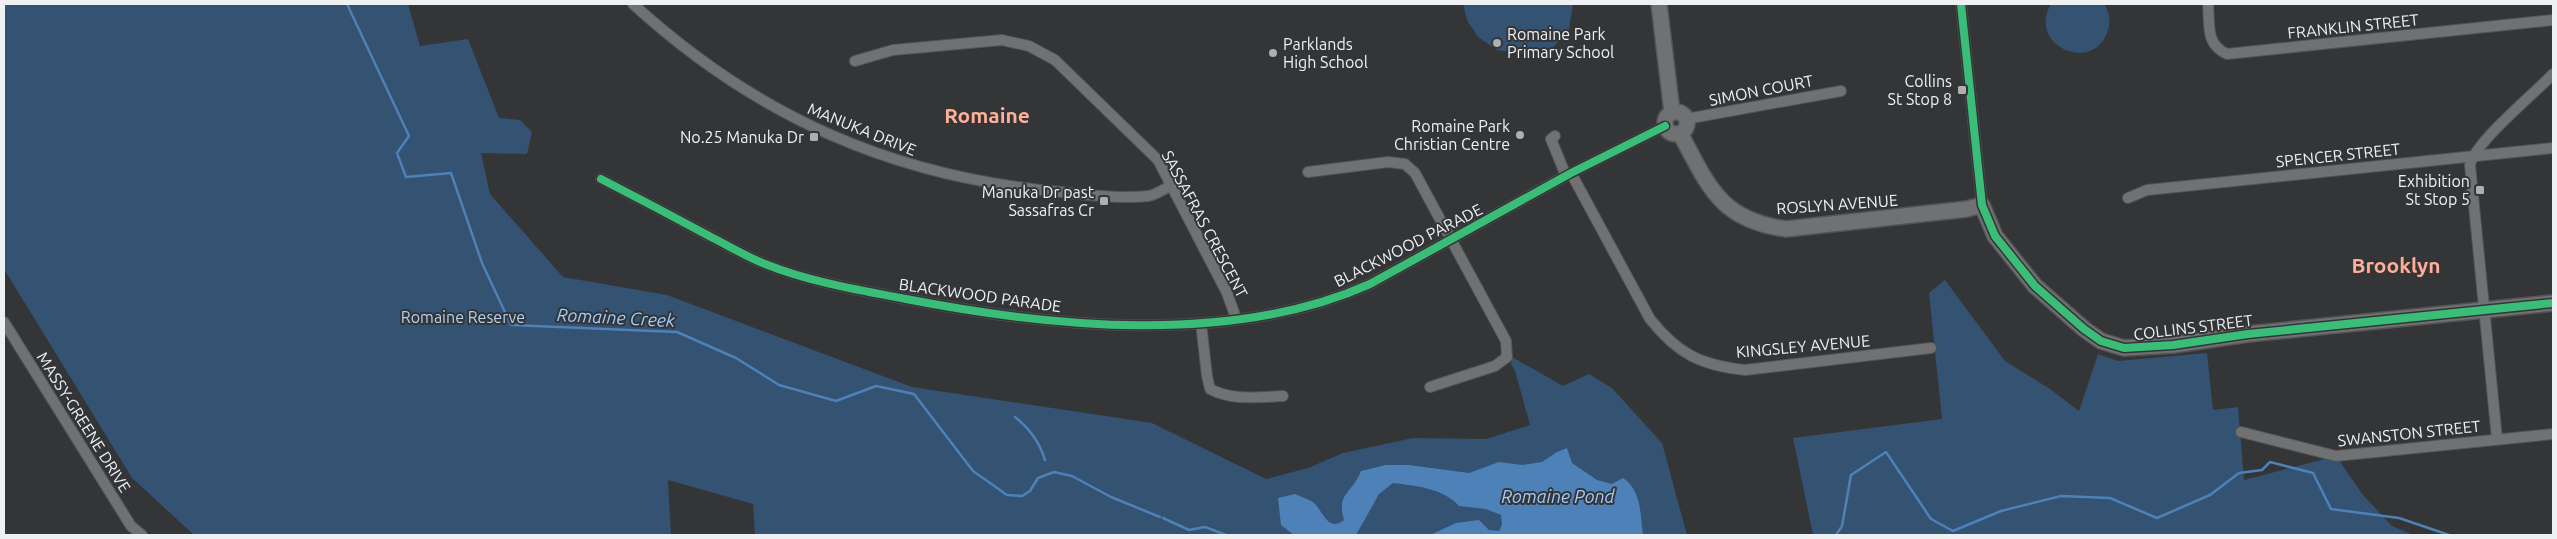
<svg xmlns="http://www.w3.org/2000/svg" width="2557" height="539" viewBox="0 0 2557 539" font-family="Ubuntu,sans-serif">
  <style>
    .green { fill: #345271 }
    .water { fill: #4d81b7 }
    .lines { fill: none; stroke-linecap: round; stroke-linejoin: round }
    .stream { stroke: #4d81b7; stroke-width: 2.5 }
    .street-casing { stroke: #535455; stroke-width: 12 }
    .secondary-casing { stroke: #535455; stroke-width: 18 }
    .street { stroke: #707172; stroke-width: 10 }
    .secondary { stroke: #707172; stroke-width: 15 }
    .cycleway-casing { stroke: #333538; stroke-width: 11 }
    .cycleway { stroke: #3abd76; stroke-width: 8 }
    .poi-dot { fill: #adafb0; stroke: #333538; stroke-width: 2 }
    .labels { text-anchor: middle; stroke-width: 4; stroke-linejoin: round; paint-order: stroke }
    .street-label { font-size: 16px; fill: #eef0f1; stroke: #333538 }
    .poi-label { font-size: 16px; fill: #eef0f1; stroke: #333538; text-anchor: end }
    .park-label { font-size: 16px; fill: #b3d1f1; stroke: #333538 }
    .water-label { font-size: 18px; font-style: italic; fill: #a0cdfd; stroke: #333538 }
    .district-label { font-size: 21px; font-weight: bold; fill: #ffaf98; stroke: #333538 }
  </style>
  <rect width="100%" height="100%" fill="#343537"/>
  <!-- green -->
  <path class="green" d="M 4,4 L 408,4 L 420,46 L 468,39 L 499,118 L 520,120 L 532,132 L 527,154 L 481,153 L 490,194 L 563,277 L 667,295 L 912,387 L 1152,423 L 1266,479 L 1308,468 L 1343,453 L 1413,438 L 1486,439 L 1530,425 L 1515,371 L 1511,364 L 1512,357 L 1563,386 L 1589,374 L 1612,388 L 1662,443 L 1687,535 L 755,535 L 753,504 L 668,480 L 671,535 L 194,535 L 132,478 L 4,269 Z
    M 1463,4 L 1573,4 L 1569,29 L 1551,50 L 1522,54 L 1497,50 L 1478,37 L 1467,20 Z
    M 2051,4 L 2104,4 C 2109,11 2111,21 2108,30 C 2094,76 2026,45 2051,4 Z
    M 1945,280 L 2005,361 L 2050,389 L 2079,411 L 2098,354 L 2118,361 L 2207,353 L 2213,410 L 2238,407 L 2244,480 L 2336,456 L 2363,495 L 2392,526 L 2413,535 L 1813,535 L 1793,438 L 1942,419 L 1929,293 Z"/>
  <!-- water -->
  <path class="water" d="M 1567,448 L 1572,463 L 1597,480 L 1612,484 L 1623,478 C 1642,491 1640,514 1643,535 L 1430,535 L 1456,523 L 1479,520 L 1489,530 L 1499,531 L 1502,525 L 1501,515 L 1486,509 L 1459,506 C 1443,488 1416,486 1393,483 L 1379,494 L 1356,535 L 1294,535 L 1281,525 L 1278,498 L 1295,494 C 1301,497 1309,499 1314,503 C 1323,511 1328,533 1344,520 C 1336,493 1352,494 1361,471 L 1386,465 L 1409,465 L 1469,473 L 1499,462 L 1522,465 L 1542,462 L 1557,452 Z"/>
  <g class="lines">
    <!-- stream -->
    <path class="stream" d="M 347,4 L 409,136 L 397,153 L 406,177 L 451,173 L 482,263 L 511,325 L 677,332 L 736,358 L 779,385 L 836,401 L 876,386 L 914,394 L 973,471 L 1007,495 L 1022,496 L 1030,491 L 1038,478 L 1054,472 L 1072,476 L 1111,497 L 1160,517
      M 1015,417 C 1029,428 1040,443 1045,460
      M 1163,518 L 1189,530 L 1205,527 L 1226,535
      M 1836,535 L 1842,526 L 1851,475 L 1886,452 L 1931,519 L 1953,531 L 2001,511 L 2061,496 L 2110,498 L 2157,518 L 2210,495 L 2239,473 L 2262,470 L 2270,462 L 2313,473 L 2331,509 L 2399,518 L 2449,535"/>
    <defs>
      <path id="street" d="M 633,4 C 757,117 893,177 1061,192 C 1085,195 1124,199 1148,196 C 1156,195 1164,189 1172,185
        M 1961,4 L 1982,205
        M 2208,4 C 2210,25 2205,44 2227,54 L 2553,20
        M 855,61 L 893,50 L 1002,40 L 1029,46 L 1055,60 L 1158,160 L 1227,293 L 1236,318
        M 1686,119 L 1841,91
        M 1555,136 L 1551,139 L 1566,176
        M 1308,172 L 1388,162 L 1405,164 L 1415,173 L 1506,341 L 1507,357 L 1495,366 L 1430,387
        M 1571,173 L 1650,319 C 1678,354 1700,365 1745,370 L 1931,348
        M 601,179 C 638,198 674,217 711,237 C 729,246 747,257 765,264 C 810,282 858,290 906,299 C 1050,327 1232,346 1370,284 L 1571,173 L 1665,126
        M 2128,198 L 2147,190 L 2553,148
        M 4,322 L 131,526 L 142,535
        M 1201,323 L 1207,376 L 1210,389 C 1233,401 1257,397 1283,396
        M 2241,432 L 2336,456 L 2553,434
        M 2497,439 L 2470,165 C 2475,142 2534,94 2553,74"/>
      <path id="secondary" d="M 1659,4 L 1672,112
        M1665 123a11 11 0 1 1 22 0a11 11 0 1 1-22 0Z
        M 1680,133 C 1709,187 1720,220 1786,229 L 1967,209 L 1982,205 L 1995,236 L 2035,286 L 2084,329 L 2101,341 L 2124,348 L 2173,345 L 2248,334 L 2553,303"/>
    </defs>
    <!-- street casing -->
    <use href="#street" class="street-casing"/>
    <!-- secondary casing -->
    <use href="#secondary" class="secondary-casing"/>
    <!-- street -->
    <use href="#street" class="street"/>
    <!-- secondary -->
    <use href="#secondary" class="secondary"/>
    <defs>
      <path id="cycleway" d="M 1961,4 L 1982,205 L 1995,236 L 2035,286 L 2084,329 L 2101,341 L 2124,348 L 2173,345 L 2248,334 L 2553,303
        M 601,179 C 638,198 674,217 711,237 C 729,246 747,257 765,264 C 810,282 858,290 906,299 C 1050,327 1232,346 1370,284 L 1571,173 L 1665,126"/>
    </defs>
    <!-- cycleway casing -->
    <use href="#cycleway" class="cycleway-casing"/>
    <!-- cycleway -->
    <use href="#cycleway" class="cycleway"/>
  </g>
  <!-- markers -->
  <g class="poi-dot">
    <circle cx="1497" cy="43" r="5"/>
    <circle cx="1273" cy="53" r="5"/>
    <rect x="1957" y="85" width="10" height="10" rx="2.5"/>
    <circle cx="1520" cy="135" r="5"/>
    <rect x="809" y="132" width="10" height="10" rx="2.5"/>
    <rect x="2475" y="185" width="10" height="10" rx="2.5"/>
    <rect x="1099" y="196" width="10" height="10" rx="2.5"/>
  </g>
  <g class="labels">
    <!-- street labels -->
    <g class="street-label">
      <text transform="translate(2353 26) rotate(-6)" y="6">FRANKLIN STREET</text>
      <text transform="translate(1761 90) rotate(-11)" y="6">SIMON COURT</text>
      <text transform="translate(862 129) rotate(22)" y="6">MANUKA DRIVE</text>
      <text transform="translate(2338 155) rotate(-6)" y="6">SPENCER STREET</text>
      <text transform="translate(1837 204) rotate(-4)" y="6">ROSLYN AVENUE</text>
      <text transform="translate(1205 224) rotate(62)" y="6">SASSAFRAS CRESCENT</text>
      <text transform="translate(1408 245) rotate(-27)" y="6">BLACKWOOD PARADE</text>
      <text transform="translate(980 295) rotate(8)" y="6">BLACKWOOD PARADE</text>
      <text transform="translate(2193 327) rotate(-7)" y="6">COLLINS STREET</text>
      <text transform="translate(1803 346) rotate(-5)" y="6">KINGSLEY AVENUE</text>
      <text transform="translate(84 422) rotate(58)" y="6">MASSY-GREENE DRIVE</text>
      <text transform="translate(2409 433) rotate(-6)" y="6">SWANSTON STREET</text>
    </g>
    <!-- poi labels -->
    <g class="poi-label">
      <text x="1507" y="40" text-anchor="start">Romaine Park<tspan x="1507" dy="18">Primary School</tspan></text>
      <text x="1283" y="50" text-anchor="start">Parklands<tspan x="1283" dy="18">High School</tspan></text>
      <text x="1952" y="87">Collins<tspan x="1952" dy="18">St Stop 8</tspan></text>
      <text x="1510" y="132">Romaine Park<tspan x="1510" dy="18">Christian Centre</tspan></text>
      <text x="804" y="143">No.25 Manuka Dr</text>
      <text x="2470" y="187">Exhibition<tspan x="2470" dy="18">St Stop 5</tspan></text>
      <text x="1094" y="198">Manuka Dr past<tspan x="1094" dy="18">Sassafras Cr</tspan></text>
    </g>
    <!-- park labels -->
    <g class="park-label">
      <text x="463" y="323">Romaine Reserve</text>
    </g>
    <!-- water labels -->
    <g class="water-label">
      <text transform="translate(616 318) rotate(3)" y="6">Romaine Creek</text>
      <text x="1558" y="503">Romaine Pond</text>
    </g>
    <!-- district labels -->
    <g class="district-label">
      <text x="987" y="123">Romaine</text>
      <text x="2396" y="273">Brooklyn</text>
    </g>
  </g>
  <!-- border -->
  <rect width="2557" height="539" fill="none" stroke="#eef0f1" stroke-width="10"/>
</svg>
